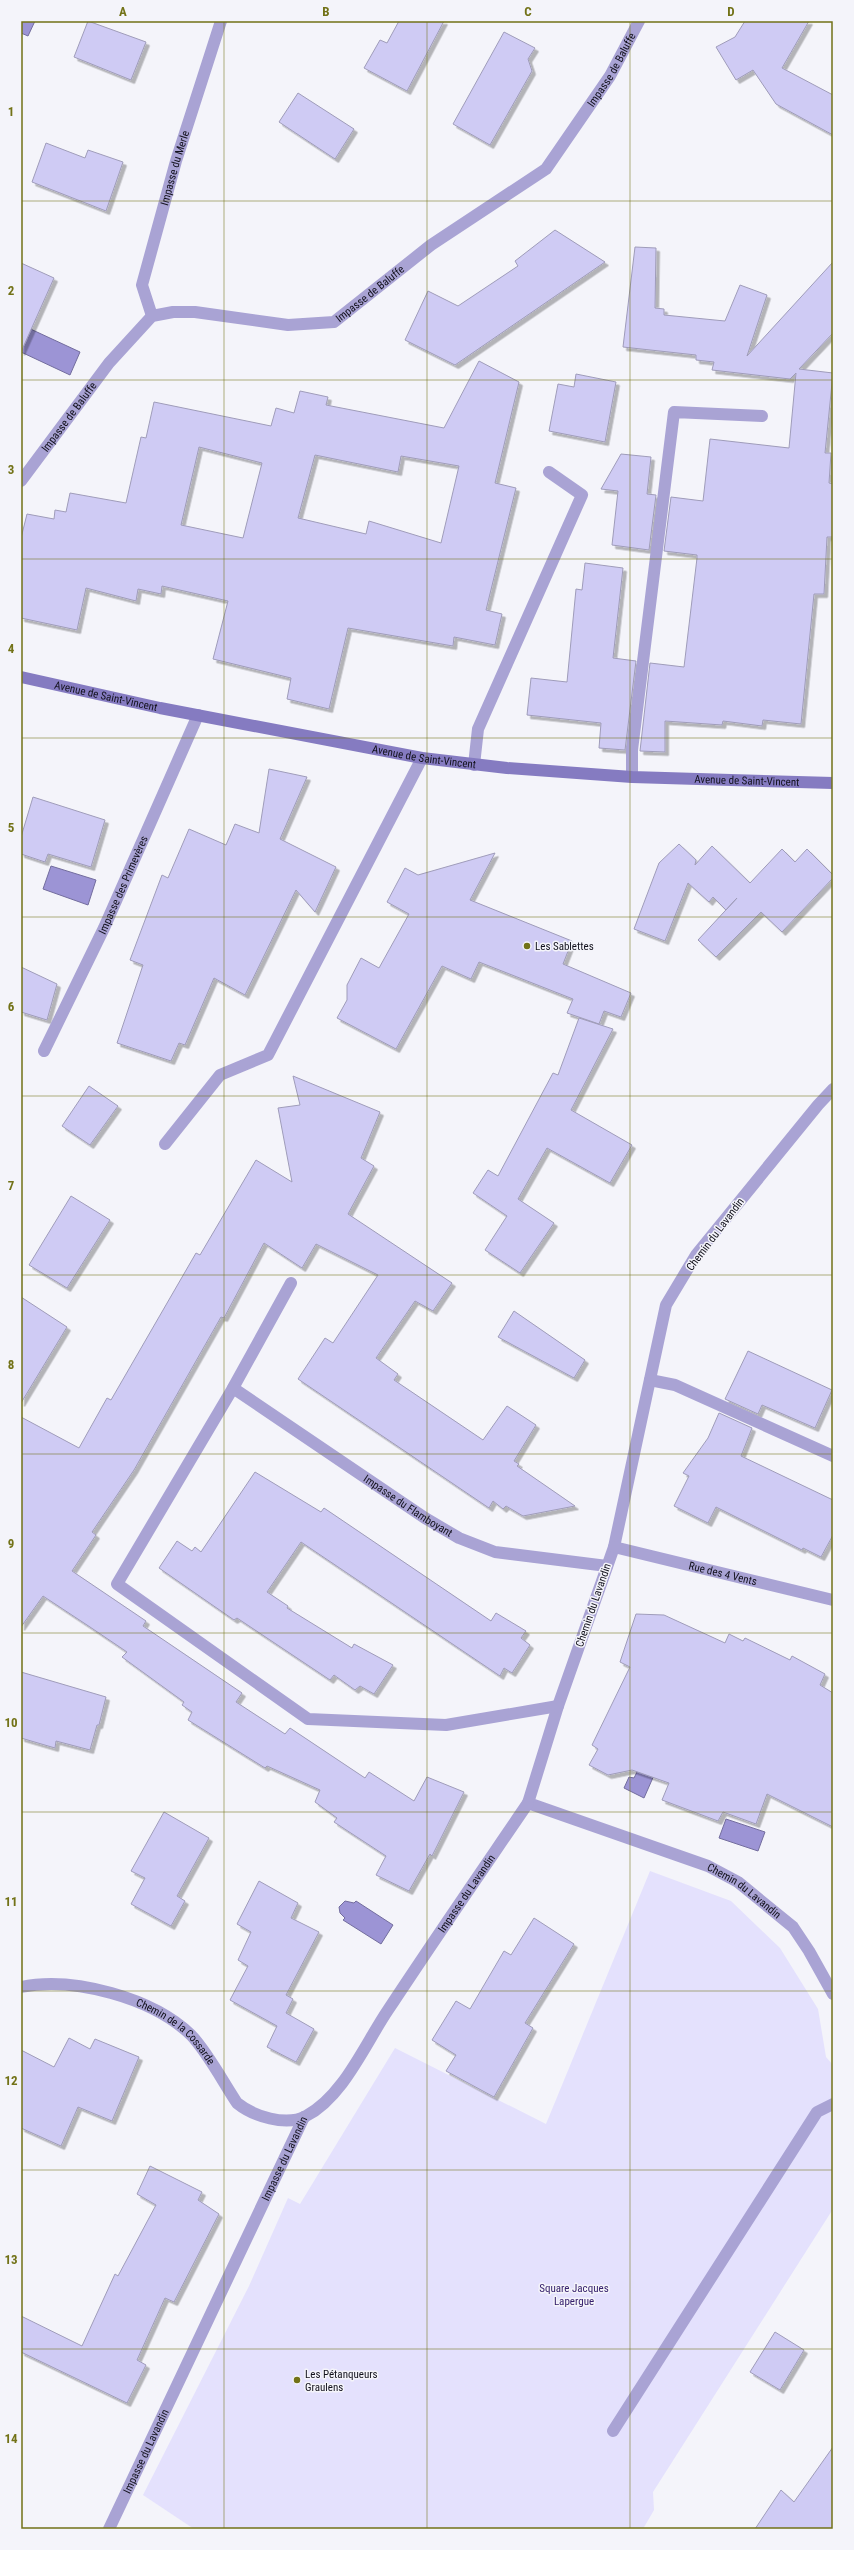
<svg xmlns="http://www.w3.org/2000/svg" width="854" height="2550" viewBox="0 0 854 2550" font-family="'Roboto Condensed',sans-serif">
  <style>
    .green { fill: #e4e1fd }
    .water { fill: #9c94d5; stroke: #736d9e }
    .building { fill: #cfcbf4; stroke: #9f9cb9; fill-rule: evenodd; filter: url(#shadow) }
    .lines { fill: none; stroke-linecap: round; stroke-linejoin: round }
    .lane { stroke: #a9a3d4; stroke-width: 12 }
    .street { stroke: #a9a3d4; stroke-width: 12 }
    .secondary { stroke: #857bc1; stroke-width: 12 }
    .grid { fill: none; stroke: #727217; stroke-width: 1; stroke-opacity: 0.55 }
    .poi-dot { fill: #727217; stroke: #f4f4fa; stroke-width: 1.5 }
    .labels { text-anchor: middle; stroke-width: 3; stroke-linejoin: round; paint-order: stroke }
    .street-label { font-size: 11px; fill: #12111c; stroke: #f4f4fa }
    .poi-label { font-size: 11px; fill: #12111c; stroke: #f4f4fa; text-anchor: start }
    .park-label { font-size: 11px; fill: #35206c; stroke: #f4f4fa }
    .neatline { fill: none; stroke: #727217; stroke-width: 1.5 }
    .grid-label { font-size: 13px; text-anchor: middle; font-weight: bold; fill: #727217 }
  </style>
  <defs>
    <filter id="shadow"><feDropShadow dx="3.5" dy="3.5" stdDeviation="0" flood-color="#0004"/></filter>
  </defs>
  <rect width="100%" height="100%" fill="#f4f4fa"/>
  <!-- green -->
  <path class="green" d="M 650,1871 L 731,1901 L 780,1948 L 818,2009 L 826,2057 L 833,2065 L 833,2209 L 653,2492 L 654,2510 L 643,2529 L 194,2529 L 143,2495 L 249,2286 L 288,2198 L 300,2204 L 395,2048 L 546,2124 Z"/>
  <!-- water -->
  <path class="water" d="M 21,21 L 35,21 L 28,36 L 21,33 Z
    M 24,326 L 80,352 L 70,375 L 21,352 L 21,333 Z
    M 51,866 L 96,880 L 88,905 L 43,889 Z
    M 648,1750 L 662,1757 L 644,1798 L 624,1788 L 629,1777 L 634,1778 Z
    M 726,1819 L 765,1832 L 758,1851 L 719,1838 Z
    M 345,1901 L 354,1903 L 356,1901 L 393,1925 L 381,1944 L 343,1920 L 345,1918 L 340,1913 L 339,1907 Z"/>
  <!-- building -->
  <path class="building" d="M 88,21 L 146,42 L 131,80 L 74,57 Z
    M 399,21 L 444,21 L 407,91 L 364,68 L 380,40 L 387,43 Z
    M 745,21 L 809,21 L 782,68 L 833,95 L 833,135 L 776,104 L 753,70 L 736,80 L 716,47 L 735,37 Z
    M 504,32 L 535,48 L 528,59 L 532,71 L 490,145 L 453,124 Z
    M 298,93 L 354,129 L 335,159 L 279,122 Z
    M 46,143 L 85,158 L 88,150 L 123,162 L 106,211 L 32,182 Z
    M 555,230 L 605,262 L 455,365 L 405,340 L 428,291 L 458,306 L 518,266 L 515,261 Z
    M 635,247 L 656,248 L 655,308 L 664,309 L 664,315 L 725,321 L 740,285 L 767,295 L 747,356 L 833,262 L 833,333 L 799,369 L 833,373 L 825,453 L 831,453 L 829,483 L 833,484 L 833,537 L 827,537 L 824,594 L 814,594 L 801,724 L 763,720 L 762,726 L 723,721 L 722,725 L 665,721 L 665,752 L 640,751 L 650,663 L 684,667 L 697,558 L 697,555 L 664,551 L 671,497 L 703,501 L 710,439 L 789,448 L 796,373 L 790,379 L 712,370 L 714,362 L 696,360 L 696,355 L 623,347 Z
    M 21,263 L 54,278 L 21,352 Z
    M 479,361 L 519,382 L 495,483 L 516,488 L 486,610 L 502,614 L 495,645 L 454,637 L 453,646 L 348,628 L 329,709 L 287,699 L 291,678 L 213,659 L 228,601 L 162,586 L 161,594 L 138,589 L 136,601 L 86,588 L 77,630 L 21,618 L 21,538 L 27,514 L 54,519 L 55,510 L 66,512 L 70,493 L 126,503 L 141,437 L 146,438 L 154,402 L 271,426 L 276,408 L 294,413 L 300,391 L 328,397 L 326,405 L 444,428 ZM 199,447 L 262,463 L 243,538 L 181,525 ZM 315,455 L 398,472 L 401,456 L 459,466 L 441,543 L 369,521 L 366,534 L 298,518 Z
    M 576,374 L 616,382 L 605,442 L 549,431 L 558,384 L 574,387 Z
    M 621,454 L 651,457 L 647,494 L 656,495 L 649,550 L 612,545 L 618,491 L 601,489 Z
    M 585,563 L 623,568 L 613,658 L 636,661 L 625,750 L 599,748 L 601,723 L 527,715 L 531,678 L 567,682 L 576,589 L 582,590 Z
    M 269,769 L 307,777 L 280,839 L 336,867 L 315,912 L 296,890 L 245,995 L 214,978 L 185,1045 L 179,1043 L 171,1061 L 117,1043 L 143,965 L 130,960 L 162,875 L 168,878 L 189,829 L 226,845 L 235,824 L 259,833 Z
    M 33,797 L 105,820 L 91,867 L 48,854 L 45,862 L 21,854 L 21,837 Z
    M 679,844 L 696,860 L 695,865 L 712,846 L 750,883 L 782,849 L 795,862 L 807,849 L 833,875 L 833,878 L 782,932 L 761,912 L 716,957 L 698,940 L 737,898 L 726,910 L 713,897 L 709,902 L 688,883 L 665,941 L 634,929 L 659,863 Z
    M 495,853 L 470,900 L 572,941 L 563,964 L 631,993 L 621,1017 L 604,1011 L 599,1024 L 567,1013 L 573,999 L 479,962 L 471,979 L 442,966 L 396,1049 L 337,1018 L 347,1000 L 347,985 L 361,958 L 379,968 L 409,914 L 387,902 L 405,868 L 418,875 Z
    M 21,967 L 57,984 L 47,1020 L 21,1012 Z
    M 579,1018 L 613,1029 L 571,1110 L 632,1145 L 610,1183 L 547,1148 L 518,1199 L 554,1223 L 520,1273 L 485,1250 L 507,1216 L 473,1193 L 488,1170 L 498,1176 L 553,1073 L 558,1075 Z
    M 293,1076 L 380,1112 L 361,1158 L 374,1166 L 348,1214 L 452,1283 L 433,1311 L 415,1301 L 376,1358 L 398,1374 L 394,1380 L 483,1440 L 507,1406 L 536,1425 L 514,1461 L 519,1464 L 517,1466 L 575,1506 L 523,1516 L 506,1506 L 503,1509 L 493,1501 L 489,1508 L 298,1379 L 325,1338 L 333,1343 L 378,1275 L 316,1244 L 302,1268 L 264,1243 L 224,1318 L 221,1317 L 134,1470 L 92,1532 L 96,1535 L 72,1571 L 146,1621 L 143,1626 L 242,1693 L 236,1702 L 285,1734 L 290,1728 L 365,1778 L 369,1772 L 414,1801 L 427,1777 L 464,1792 L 432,1856 L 430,1854 L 409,1891 L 376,1875 L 386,1856 L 334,1822 L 337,1818 L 315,1802 L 320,1790 L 267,1766 L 265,1768 L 188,1720 L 192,1712 L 182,1705 L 184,1702 L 122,1657 L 127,1652 L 90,1627 L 43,1596 L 21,1627 L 21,1417 L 79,1448 L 107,1398 L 111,1400 L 196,1253 L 200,1255 L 256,1160 L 292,1182 L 278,1108 L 300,1105 Z
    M 89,1086 L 118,1106 L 90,1145 L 62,1126 Z
    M 71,1196 L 110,1220 L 67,1288 L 29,1265 Z
    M 21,1297 L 67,1327 L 21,1403 Z
    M 514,1311 L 585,1360 L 574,1378 L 498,1337 Z
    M 748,1351 L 832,1390 L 815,1428 L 762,1405 L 758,1414 L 725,1399 Z
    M 719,1413 L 752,1428 L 741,1456 L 833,1500 L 833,1535 L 821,1557 L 803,1548 L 802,1550 L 716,1507 L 708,1523 L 674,1506 L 689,1476 L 683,1473 L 708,1438 Z
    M 255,1472 L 321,1512 L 324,1508 L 491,1621 L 496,1613 L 526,1631 L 521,1638 L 530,1645 L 512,1673 L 504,1668 L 500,1676 L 301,1542 L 267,1592 L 288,1606 L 287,1608 L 352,1648 L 354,1644 L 393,1665 L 374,1694 L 360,1686 L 355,1690 L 334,1675 L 330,1680 L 237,1618 L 234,1620 L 159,1568 L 177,1541 L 192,1551 L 195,1547 L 201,1552 Z
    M 636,1614 L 664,1615 L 725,1643 L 729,1634 L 743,1641 L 745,1638 L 790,1660 L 792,1656 L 825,1674 L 820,1685 L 833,1693 L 833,1827 L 767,1794 L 756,1824 L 723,1812 L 718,1821 L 662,1800 L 669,1783 L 632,1770 L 608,1775 L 589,1765 L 598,1749 L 592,1745 L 630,1667 L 620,1662 Z
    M 21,1672 L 106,1697 L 99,1725 L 97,1725 L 90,1750 L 56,1741 L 55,1748 L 21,1738 Z
    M 164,1812 L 209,1838 L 177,1896 L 185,1901 L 171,1926 L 131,1904 L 145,1878 L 131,1871 Z
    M 259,1881 L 298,1903 L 291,1918 L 319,1932 L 286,1995 L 293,1999 L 286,2013 L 314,2029 L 296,2062 L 267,2047 L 277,2026 L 230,2000 L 248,1966 L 238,1960 L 251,1932 L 237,1924 Z
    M 534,1918 L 574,1944 L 525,2023 L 533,2028 L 494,2097 L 446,2071 L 456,2055 L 432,2040 L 456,2001 L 470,2009 L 504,1951 L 511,1955 Z
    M 69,2038 L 90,2049 L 95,2039 L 139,2057 L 112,2121 L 78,2107 L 61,2146 L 21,2128 L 21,2050 L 54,2067 Z
    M 150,2166 L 202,2192 L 198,2200 L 219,2214 L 174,2302 L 165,2298 L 137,2360 L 146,2365 L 127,2403 L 21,2352 L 21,2316 L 82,2346 L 115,2274 L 118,2276 L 156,2205 L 137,2194 Z
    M 775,2332 L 804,2350 L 780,2390 L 750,2372 Z
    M 833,2447 L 833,2529 L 755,2529 L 781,2490 L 794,2502 Z"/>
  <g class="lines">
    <!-- lane -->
    <g class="lane">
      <path d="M 474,765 L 478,729 L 582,495 L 549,472"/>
      <path d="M 632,777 L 632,750 L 674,412 L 762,416"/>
      <path d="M 165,1144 L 220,1075 L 268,1055 L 422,758"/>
      <path d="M 650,1380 L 675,1385 L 833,1456"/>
      <path d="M 613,2431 L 817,2112 L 833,2104"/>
      <path id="s1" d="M 109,2529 L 304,2117"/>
    </g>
    <!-- street -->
    <g class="street">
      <path id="s2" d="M 152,316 L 142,285 L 176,161 L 221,21"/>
      <path id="s3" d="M 21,481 L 109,363 L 152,316 L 173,312 L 195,312 L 288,325 L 334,322 L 431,245 L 546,169 L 610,76 L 639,21"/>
      <path id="s4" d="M 44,1051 L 104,928 L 198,715"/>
      <path id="s5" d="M 833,1089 L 818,1105 L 696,1255 L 666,1305 L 614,1547 L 558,1706 L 528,1803 L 708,1866 L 738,1882 L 793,1927 L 809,1951 L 833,1994"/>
      <path d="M 291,1283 L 233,1388 L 117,1584 L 308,1719 L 446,1725 L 558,1706"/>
      <path id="s6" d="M 233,1388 L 425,1518 L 459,1538 L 495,1552 L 607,1566"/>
      <path id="s7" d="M 614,1547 L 833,1600"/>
      <path id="s8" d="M 21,1987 C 73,1976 153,1998 191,2035 C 208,2053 223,2082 237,2103 C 253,2116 286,2127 306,2116 C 343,2097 365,2044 388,2010 C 434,1940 481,1872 528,1803"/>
    </g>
    <!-- secondary -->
    <path class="secondary" id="s9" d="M 21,677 L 160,708 L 422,758 L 507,768 L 632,777 L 833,783"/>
  </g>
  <!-- grid -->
  <path class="grid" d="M 224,21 L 224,2529M 427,21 L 427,2529M 630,21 L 630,2529M 21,201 L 833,201M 21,380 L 833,380M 21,559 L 833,559M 21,738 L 833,738M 21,917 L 833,917M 21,1096 L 833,1096M 21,1275 L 833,1275M 21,1454 L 833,1454M 21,1633 L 833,1633M 21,1812 L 833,1812M 21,1991 L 833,1991M 21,2170 L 833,2170M 21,2349 L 833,2349"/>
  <!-- markers -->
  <g class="poi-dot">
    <circle cx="527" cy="946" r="4"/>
    <circle cx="297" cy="2380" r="4"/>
  </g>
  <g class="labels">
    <!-- street labels -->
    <g class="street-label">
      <text dy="4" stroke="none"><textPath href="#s3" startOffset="775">Impasse de Baluffe</textPath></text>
      <text dy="4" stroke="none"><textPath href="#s2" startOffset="154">Impasse du Merle</textPath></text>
      <text dy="4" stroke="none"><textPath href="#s3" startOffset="440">Impasse de Baluffe</textPath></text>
      <text dy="4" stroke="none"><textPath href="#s3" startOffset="80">Impasse de Baluffe</textPath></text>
      <text dy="4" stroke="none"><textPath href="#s9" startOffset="87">Avenue de Saint-Vincent</textPath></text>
      <text dy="4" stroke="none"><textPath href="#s9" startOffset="411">Avenue de Saint-Vincent</textPath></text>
      <text dy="4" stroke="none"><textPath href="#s9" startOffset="735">Avenue de Saint-Vincent</textPath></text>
      <text dy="4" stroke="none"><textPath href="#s4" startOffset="184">Impasse des Primevères</textPath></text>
      <text transform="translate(715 1234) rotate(-53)" y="4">Chemin du Lavandin</text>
      <text dy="4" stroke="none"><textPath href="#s6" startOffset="211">Impasse du Flamboyant</textPath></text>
      <text dy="4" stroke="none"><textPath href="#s7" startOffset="112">Rue des 4 Vents</textPath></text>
      <text transform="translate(593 1605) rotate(-71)" y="4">Chemin du Lavandin</text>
      <text dy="4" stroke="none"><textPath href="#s5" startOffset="1026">Chemin du Lavandin</textPath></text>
      <text dy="4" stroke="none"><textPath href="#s8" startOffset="614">Impasse du Lavandin</textPath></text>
      <text dy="4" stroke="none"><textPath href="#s8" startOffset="168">Chemin de la Cossarde</textPath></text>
      <text dy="4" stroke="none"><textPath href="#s1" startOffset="410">Impasse du Lavandin</textPath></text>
      <text dy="4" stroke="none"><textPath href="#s1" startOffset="86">Impasse du Lavandin</textPath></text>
    </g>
    <!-- poi labels -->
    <g class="poi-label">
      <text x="535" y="950">Les Sablettes</text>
      <text x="305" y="2378">Les Pétanqueurs<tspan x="305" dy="13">Graulens</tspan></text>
    </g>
    <!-- park labels -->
    <g class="park-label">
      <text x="574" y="2292">Square Jacques<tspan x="574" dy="13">Lapergue</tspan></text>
    </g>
  </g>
  <!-- border -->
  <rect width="854" height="2550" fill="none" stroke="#f4f4fa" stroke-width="44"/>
  <rect x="22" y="22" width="810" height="2506" class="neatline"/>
  <g class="grid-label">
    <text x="123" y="16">A</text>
    <text x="326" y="16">B</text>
    <text x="528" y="16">C</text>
    <text x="731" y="16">D</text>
    <text x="11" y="116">1</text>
    <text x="11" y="295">2</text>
    <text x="11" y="474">3</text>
    <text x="11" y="653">4</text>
    <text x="11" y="832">5</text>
    <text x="11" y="1011">6</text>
    <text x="11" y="1190">7</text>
    <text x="11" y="1369">8</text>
    <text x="11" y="1548">9</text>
    <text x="11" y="1727">10</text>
    <text x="11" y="1906">11</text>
    <text x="11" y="2085">12</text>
    <text x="11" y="2264">13</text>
    <text x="11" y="2443">14</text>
  </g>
</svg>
